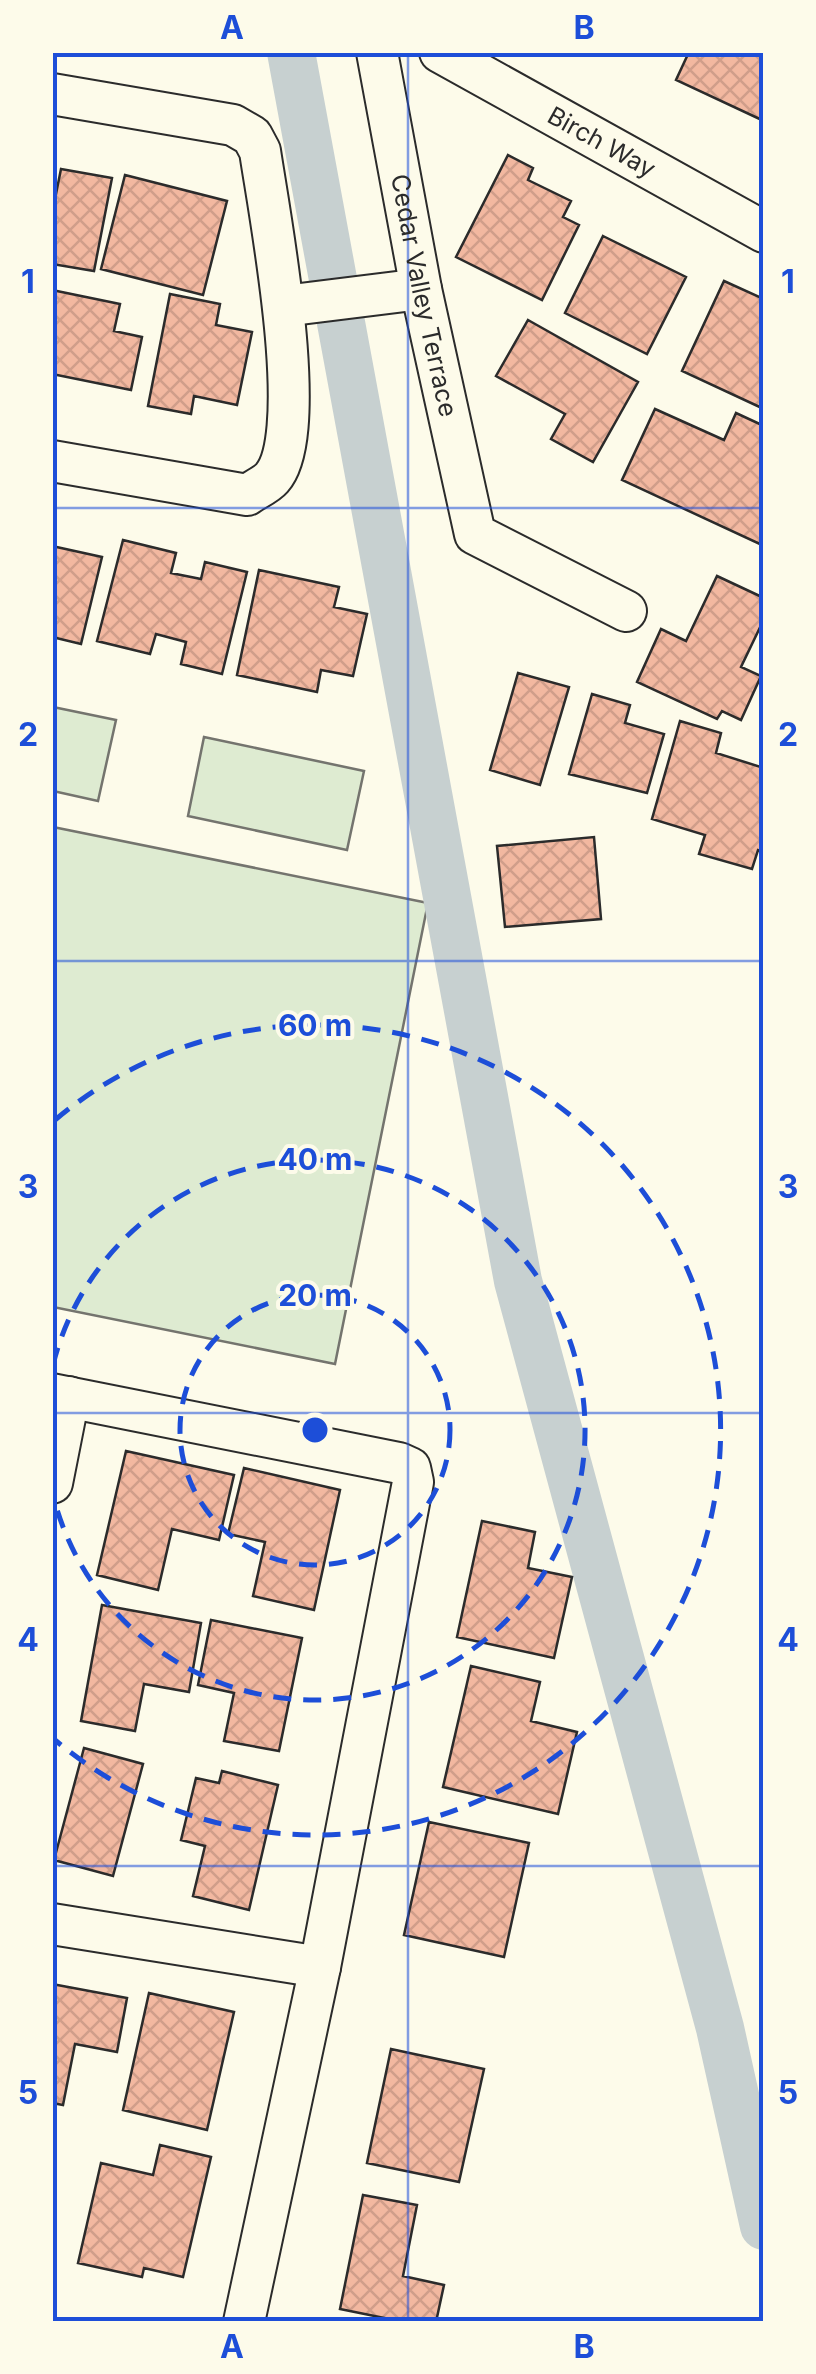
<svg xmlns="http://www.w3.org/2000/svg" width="816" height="2374" viewBox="0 0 816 2374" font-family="Inter,sans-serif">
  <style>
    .pitch { fill: #deebd1; stroke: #74746e; stroke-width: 2.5 }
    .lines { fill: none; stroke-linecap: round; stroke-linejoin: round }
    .canal { stroke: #c7d0d0; stroke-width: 48 }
    .building { fill: url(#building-cross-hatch); stroke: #2b2b2b; stroke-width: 2.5 }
    .minor-casing { stroke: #2b2b2b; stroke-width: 44 }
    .minor { stroke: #fdfbea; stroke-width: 40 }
    .grid { fill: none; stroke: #1d4ed8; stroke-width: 2.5; stroke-opacity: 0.55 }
    .ring { fill: none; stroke: #1d4ed8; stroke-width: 5; stroke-dasharray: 18 12 }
    .labels { text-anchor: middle; stroke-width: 8; stroke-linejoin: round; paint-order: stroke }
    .street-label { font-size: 25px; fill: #2b2b2b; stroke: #fdfbea }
    .centre { fill: #1d4ed8; stroke: #fdfbea; stroke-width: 5 }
    .ring-label { font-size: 30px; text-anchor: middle; font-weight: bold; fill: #1d4ed8; stroke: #fdfbea; stroke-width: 8; stroke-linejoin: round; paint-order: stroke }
    .neatline { fill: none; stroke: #1d4ed8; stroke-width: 4 }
    .grid-label { font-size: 32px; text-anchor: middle; font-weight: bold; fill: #1d4ed8 }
  </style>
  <defs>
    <pattern id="building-cross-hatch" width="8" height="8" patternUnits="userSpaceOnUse" patternTransform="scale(2.5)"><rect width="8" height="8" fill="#f2b8a0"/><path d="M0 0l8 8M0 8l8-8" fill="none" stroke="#d09e8a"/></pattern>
  </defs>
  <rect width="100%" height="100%" fill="#fdfbea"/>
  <!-- pitch -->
  <path class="pitch" d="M 53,707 L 116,720 L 98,801 L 53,791 Z
    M 204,737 L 364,771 L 347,850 L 188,816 Z
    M 53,827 L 428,903 L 335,1364 L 53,1307 Z"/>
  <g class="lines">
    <!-- canal -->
    <path class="canal" d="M 291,52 L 518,1281 L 720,2028 L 764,2226"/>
  </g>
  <!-- building -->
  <path class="building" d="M 689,52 L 764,52 L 764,121 L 676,80 Z
    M 508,155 L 533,168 L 528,180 L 571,201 L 563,217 L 579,225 L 542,300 L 456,257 Z
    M 61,169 L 112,178 L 94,271 L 52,264 L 52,214 Z
    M 125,175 L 227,201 L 203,295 L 101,269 Z
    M 603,236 L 686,277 L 647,354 L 565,313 Z
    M 724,281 L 764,299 L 764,409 L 682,371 Z
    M 52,290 L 120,304 L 114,331 L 142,337 L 131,390 L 52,374 Z
    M 170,294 L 220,304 L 216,325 L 252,332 L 237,405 L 194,396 L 191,414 L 148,406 Z
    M 528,320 L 638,382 L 593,462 L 551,439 L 565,414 L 496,376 Z
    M 655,409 L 724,440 L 736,413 L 764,426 L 762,545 L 622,480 Z
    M 123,540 L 176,553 L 171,573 L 201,579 L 205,562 L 247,572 L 222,674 L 181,664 L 186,642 L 156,634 L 150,654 L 97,641 Z
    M 52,546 L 102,557 L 81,644 L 52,637 Z
    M 259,570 L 339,587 L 334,607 L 367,614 L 353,676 L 321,670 L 317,692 L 237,675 Z
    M 717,576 L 764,598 L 764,619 L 741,667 L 761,676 L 741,720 L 722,711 L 717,719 L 637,682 L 661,629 L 686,641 Z
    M 518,673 L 569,687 L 540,785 L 490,770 Z
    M 592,694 L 630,705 L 625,723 L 664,734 L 647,793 L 569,774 Z
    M 680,721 L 721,733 L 716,753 L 764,768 L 764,852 L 758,850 L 752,869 L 699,854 L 705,835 L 652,819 Z
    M 594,837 L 601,919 L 505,927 L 497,846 Z
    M 126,1451 L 234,1475 L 219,1540 L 172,1529 L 158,1590 L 97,1575 Z
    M 244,1468 L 340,1490 L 314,1610 L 253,1596 L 265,1542 L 228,1534 Z
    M 482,1521 L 535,1532 L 528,1568 L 572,1577 L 554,1658 L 457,1637 Z
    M 102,1605 L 201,1623 L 189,1692 L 144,1684 L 135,1731 L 81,1721 Z
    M 211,1620 L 302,1638 L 279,1751 L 224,1741 L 234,1693 L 198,1685 Z
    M 471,1666 L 540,1682 L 531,1721 L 577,1732 L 558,1814 L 443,1787 Z
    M 84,1748 L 143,1764 L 113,1876 L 54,1860 Z
    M 222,1771 L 278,1785 L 249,1910 L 193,1896 L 205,1846 L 181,1840 L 196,1778 L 219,1783 Z
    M 429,1822 L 529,1843 L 504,1957 L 404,1935 Z
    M 52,1984 L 127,1998 L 117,2052 L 75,2044 L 63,2105 L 52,2103 Z
    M 149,1993 L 234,2012 L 207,2130 L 123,2110 Z
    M 391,2049 L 484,2069 L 459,2182 L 367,2163 Z
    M 160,2145 L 211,2157 L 183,2277 L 144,2268 L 142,2277 L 78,2263 L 101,2163 L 153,2175 Z
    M 363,2195 L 417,2205 L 403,2276 L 444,2285 L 436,2322 L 404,2322 L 340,2309 Z"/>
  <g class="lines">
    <defs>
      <g id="minor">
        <path id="s1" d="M 377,52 L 421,289 L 475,534 L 626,611"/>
        <path id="s2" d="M 440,52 L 764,232"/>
        <path d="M 52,94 L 233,125 L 252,136 L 260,151 C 269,212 312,433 272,478 C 266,485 254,490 247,495 L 52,461"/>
        <path d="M 284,306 L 421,289"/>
        <path d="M 52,1394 L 399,1463 L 410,1468 L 413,1482 L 320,1967 L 244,2322"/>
        <path d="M 52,1483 L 69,1397"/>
        <path d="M 52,1924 L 320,1967"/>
      </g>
    </defs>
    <!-- minor casing -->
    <use href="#minor" class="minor-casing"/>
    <!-- minor -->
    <use href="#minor" class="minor"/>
  </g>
  <!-- grid -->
  <path class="grid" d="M 408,52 L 408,2322M 52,508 L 764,508M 52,961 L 764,961M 52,1413 L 764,1413M 52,1866 L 764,1866"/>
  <!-- distance rings -->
  <g class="ring">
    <circle cx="315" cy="1430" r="135"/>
    <path d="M53 1365A270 270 0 1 1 53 1495"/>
    <path d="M55 1120A405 405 0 1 1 55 1740"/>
  </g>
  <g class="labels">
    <!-- street labels -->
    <g class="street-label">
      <text dy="9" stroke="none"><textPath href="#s2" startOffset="185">Birch Way</textPath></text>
      <text dy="9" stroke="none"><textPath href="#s1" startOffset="248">Cedar Valley Terrace</textPath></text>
    </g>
  </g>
  <circle cx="315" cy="1430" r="15" class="centre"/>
  <g class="ring-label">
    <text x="315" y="1036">60 m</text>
    <text x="315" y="1170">40 m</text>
    <text x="315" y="1306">20 m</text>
  </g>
  <!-- border -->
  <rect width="816" height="2374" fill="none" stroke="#fdfbea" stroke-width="110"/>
  <rect x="55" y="55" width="706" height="2264" class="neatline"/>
  <g class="grid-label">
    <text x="232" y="39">A</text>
    <text x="584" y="39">B</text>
    <text x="28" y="293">1</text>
    <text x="788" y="293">1</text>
    <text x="28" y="746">2</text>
    <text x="788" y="746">2</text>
    <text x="28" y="1198">3</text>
    <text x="788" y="1198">3</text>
    <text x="28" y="1651">4</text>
    <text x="788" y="1651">4</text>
    <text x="28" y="2104">5</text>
    <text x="788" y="2104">5</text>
    <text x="232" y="2358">A</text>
    <text x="584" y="2358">B</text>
  </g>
</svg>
